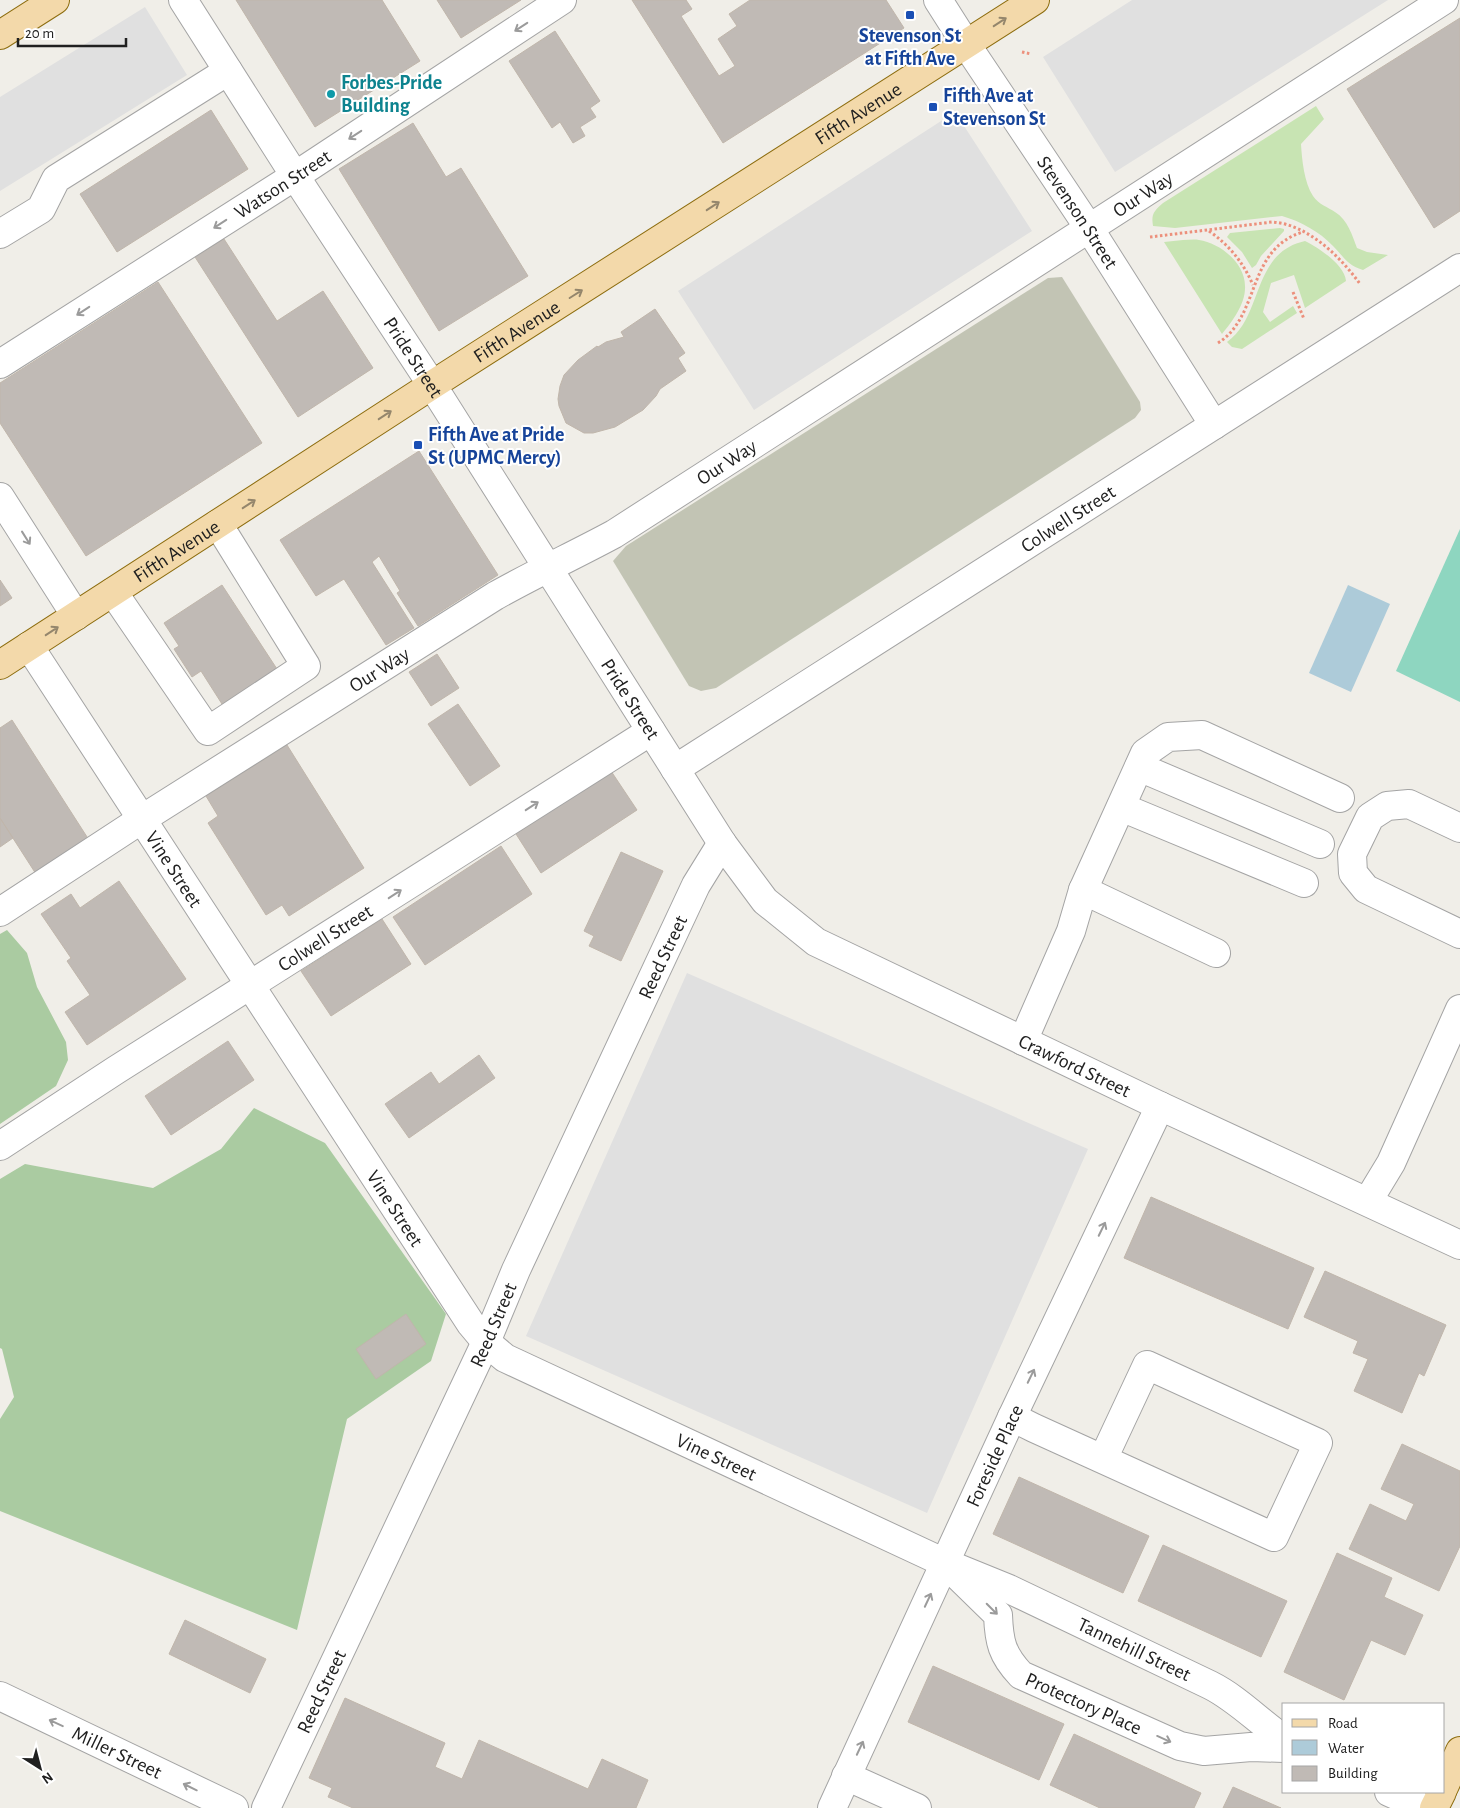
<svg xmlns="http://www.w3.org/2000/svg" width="1460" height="1808" viewBox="0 0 1460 1808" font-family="'Alegreya Sans',sans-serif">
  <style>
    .construction { fill: #c2c4b4 }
    .grass { fill: #c8e4b3 }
    .forest { fill: #aacba1 }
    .pitch { fill: #8ed6c0 }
    .parking { fill: #e0e0e0 }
    .water { fill: #adcbd9 }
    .building { fill: #c0bab5; stroke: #c0b6ab }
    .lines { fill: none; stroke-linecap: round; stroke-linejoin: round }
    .minor-casing { stroke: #a4a4a4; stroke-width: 30 }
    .major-casing { stroke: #8d6d0f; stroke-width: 30 }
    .path { stroke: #ec907c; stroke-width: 3; stroke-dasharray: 2.5 2.5; stroke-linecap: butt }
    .minor { stroke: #fff; stroke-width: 28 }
    .major { stroke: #f3d9aa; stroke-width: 28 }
    .oneway { stroke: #94866c }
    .oneway2 { stroke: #9b9b9b }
    .transit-dot { fill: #1a4fb4; stroke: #fff; stroke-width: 2 }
    .culture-dot { fill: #0f9aa8; stroke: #fff; stroke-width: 2 }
    .labels { text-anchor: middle; stroke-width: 4; stroke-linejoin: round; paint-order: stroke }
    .transit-label { font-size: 20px; font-weight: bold; fill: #164399; stroke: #fff; text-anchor: start }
    .culture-label { font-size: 20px; font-weight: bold; fill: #0d838f; stroke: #fff; text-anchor: start }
    .street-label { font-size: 20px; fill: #202020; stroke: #fff }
  </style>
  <rect width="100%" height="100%" fill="#f0eee8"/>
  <!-- construction -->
  <path class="construction" d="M 1062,277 L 1140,402 L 1141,410 L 1135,418 L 716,688 L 701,691 L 689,686 L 613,561 L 626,546 L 1048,278 Z"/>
  <!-- grass -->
  <path class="grass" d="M 1316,106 L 1324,119 L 1301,144 C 1302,160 1304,182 1313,196 C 1319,205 1328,207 1335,212 C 1348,220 1352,235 1357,248 L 1367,252 L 1388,255 L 1363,270 C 1347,265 1344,257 1333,246 C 1320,232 1300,221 1282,216 L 1175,228 L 1153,226 C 1151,214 1154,211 1163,203 Z
    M 1280,228 L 1284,229 L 1284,231 L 1261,256 L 1256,265 L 1252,268 L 1242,252 L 1227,237 L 1230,233 Z
    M 1183,240 C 1188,240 1194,239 1199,240 C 1220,243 1245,263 1245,286 C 1246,303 1233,321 1222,334 L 1164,242 Z
    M 1305,241 C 1319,248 1345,265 1346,281 L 1305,308 L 1294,275 L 1271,283 L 1263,312 L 1270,322 L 1293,306 L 1297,313 L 1242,349 L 1232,347 L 1227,342 C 1264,316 1251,253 1305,241 Z"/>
  <!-- forest -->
  <path class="forest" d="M 7,930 L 27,953 L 37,987 L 66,1042 L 68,1060 L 56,1086 L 0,1124 L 0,934 Z
    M 254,1108 L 325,1143 L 446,1314 L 431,1361 L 347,1419 L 297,1630 L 0,1511 L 0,1419 L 14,1397 L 2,1349 L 0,1348 L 0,1179 L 25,1164 L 153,1188 L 221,1149 Z"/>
  <!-- pitch -->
  <path class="pitch" d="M 1460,529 L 1460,702 L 1396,671 Z"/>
  <!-- parking -->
  <path class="parking" d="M 1132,0 L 1388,0 L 1115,172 L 1043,57 Z
    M 145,7 L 187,75 L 0,191 L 0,97 Z
    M 955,112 L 1032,231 L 754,410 L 678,291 Z
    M 687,973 L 1088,1149 L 927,1513 L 526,1336 Z"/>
  <!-- water -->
  <path class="water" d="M 1348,585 L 1390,604 L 1351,692 L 1309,673 Z"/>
  <!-- building -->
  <path class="building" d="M 236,0 L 382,0 L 420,61 L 315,127 Z
    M 437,0 L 521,0 L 461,38 Z
    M 632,0 L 686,0 L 692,9 L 681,16 L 719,76 L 735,66 L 718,39 L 737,26 L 729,14 L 750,0 L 886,0 L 904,28 L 723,143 Z
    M 1460,18 L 1460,211 L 1434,228 L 1347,89 Z
    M 555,31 L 600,101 L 590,108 L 596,117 L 580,127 L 585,136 L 573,143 L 560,122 L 552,128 L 509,61 Z
    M 211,110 L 248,169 L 117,252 L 80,194 Z
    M 413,123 L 446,177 L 461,168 L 528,276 L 439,331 L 339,169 Z
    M 224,239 L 277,321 L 323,291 L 373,368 L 298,417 L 195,257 Z
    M 158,282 L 262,443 L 86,556 L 0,423 L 0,383 Z
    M 655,309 L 685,353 L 678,358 L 686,371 L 660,389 L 656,396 L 643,410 L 615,427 L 593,433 L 584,433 L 566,423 L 559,406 L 558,399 L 560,386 L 564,375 L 578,360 L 597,346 L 598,347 L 606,342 L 624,337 L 621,332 Z
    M 419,451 L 498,575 L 418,626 L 397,593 L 400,591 L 379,556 L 372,562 L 414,628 L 386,645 L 344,579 L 316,596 L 280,540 Z
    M 0,580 L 12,598 L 0,606 Z
    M 222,585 L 277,669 L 222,704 L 201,671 L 192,677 L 174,649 L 179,646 L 164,623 Z
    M 437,654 L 459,688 L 431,706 L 409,672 Z
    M 458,704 L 500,766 L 470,786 L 428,724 Z
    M 12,720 L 89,840 L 36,874 L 0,818 L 0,728 Z
    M 287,745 L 364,868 L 289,916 L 282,905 L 266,915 L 208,823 L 218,816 L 206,796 Z
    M 611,771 L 637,810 L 541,873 L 516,834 Z
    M 0,818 L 13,838 L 0,847 Z
    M 501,846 L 532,894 L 425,965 L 393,917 Z
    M 621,852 L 663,871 L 621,961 L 589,946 L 594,936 L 584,931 Z
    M 119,881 L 186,979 L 87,1045 L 65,1012 L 90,995 L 67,961 L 71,958 L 41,914 L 71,894 L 80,908 Z
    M 382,919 L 411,964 L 331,1016 L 301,971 Z
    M 228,1041 L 254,1080 L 171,1135 L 145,1096 Z
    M 479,1055 L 495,1078 L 409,1138 L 385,1104 L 431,1072 L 439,1084 Z
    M 1151,1197 L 1314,1268 L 1288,1329 L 1124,1258 Z
    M 1325,1271 L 1446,1325 L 1424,1376 L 1419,1373 L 1402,1413 L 1354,1391 L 1368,1359 L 1353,1353 L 1358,1341 L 1304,1317 Z
    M 406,1314 L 426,1344 L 376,1379 L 356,1349 Z
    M 1402,1444 L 1460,1471 L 1460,1546 L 1439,1591 L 1349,1549 L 1370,1504 L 1406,1521 L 1414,1504 L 1381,1489 Z
    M 1019,1477 L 1149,1536 L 1123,1593 L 993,1534 Z
    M 1163,1545 L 1287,1601 L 1261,1657 L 1138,1601 Z
    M 1337,1553 L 1392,1578 L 1384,1597 L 1423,1615 L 1405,1655 L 1371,1640 L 1344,1700 L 1284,1672 Z
    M 185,1620 L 266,1659 L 250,1693 L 169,1654 Z
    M 933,1666 L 1064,1724 L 1039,1780 L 908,1722 Z
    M 345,1698 L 445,1743 L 435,1767 L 462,1779 L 479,1740 L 588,1789 L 602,1759 L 648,1780 L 636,1808 L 353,1808 L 328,1797 L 332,1788 L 309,1778 Z
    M 1074,1734 L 1201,1793 L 1194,1808 L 1100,1808 L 1050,1785 Z
    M 1233,1787 L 1281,1808 L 1223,1808 Z"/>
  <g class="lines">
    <defs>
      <g id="minor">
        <path id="s1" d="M 183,0 L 295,176 L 432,385 L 722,843 L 765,901 L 816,942 L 1160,1106 L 1460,1245"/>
        <path id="s2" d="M 938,0 L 966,44 L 1089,228 L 1214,425"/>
        <path d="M 0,234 L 41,209 L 56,179 L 228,71"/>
        <path id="s3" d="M 0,364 L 295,176 L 562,0"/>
        <path d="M 0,497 L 76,616"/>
        <path d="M 113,592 L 208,731 L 306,666 L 218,524"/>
        <path id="s4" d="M 29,646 L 471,1324 L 486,1342 L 505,1358 L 945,1563 L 1009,1589 L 1210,1685 C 1238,1699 1259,1722 1284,1739"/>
        <path d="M 1139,767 L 1320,844"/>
        <path id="s5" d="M 675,769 L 1460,268"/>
        <path d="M 1121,807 L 1304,883"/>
        <path d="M 1460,828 L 1409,804 L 1387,806 L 1370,817 L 1352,854 L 1353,873 L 1366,889 L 1460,934"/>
        <path d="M 1083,890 L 1216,953"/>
        <path id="s6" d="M 0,912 L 142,819 L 495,596 C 534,574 575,555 614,534 L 1444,0"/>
        <path d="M 1023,1041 L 1071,931 L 1083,890 L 1145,753 L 1168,737 L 1202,735 L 1340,798"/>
        <path id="s7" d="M 0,1146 L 116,1070 L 651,731"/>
        <path d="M 1368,1201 L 1391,1163 L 1460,1009"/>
        <path d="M 1012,1417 L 1034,1428 L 1274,1537 L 1318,1443 L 1147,1365 L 1103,1459"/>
        <path id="s8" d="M 955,1573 L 998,1615 C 999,1642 1002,1655 1021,1675 L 1180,1746 L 1204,1751 L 1251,1747 L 1284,1748"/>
        <path id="s9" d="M 0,1696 L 234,1808"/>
        <path d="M 846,1776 L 917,1808"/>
        <path d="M 1389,1792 L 1424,1808"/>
        <path id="s10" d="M 266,1808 L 486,1342 L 516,1270 L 696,885 L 722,843"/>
        <path id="s11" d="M 832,1808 L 1012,1417 L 1160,1106"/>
      </g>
      <g id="major">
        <path d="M 0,35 L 55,0"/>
        <path id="s12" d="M 0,665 L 432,385 L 1035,0"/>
        <path d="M 1444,1787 L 1460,1751"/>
        <path d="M 1434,1808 L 1442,1792"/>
      </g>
    </defs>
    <!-- minor casing -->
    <use href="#minor" class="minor-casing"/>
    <!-- major casing -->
    <use href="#major" class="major-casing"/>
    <!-- path -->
    <path class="path" d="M 1022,52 L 1031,54
      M 1209,231 C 1229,245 1243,262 1253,285
      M 1150,237 L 1272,222 C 1307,224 1340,256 1360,284
      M 1293,292 L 1304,319
      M 1218,343 C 1261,316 1246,249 1303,232"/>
    <!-- minor -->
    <use href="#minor" class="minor"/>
    <!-- major -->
    <use href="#major" class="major"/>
  </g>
  <!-- one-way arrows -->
  <defs><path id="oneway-shaft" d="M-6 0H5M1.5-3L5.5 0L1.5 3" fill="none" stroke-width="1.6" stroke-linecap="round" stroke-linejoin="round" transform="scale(1.25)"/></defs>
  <g class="oneway">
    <use href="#oneway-shaft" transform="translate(1000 22) rotate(-33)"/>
    <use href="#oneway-shaft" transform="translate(713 206) rotate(-33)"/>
    <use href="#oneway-shaft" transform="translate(576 294) rotate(-32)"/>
    <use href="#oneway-shaft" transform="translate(385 415) rotate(-33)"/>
    <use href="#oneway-shaft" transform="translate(249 504) rotate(-33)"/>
    <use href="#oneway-shaft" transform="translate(52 631) rotate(-33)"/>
  </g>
  <g class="oneway2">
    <use href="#oneway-shaft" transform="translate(521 27) rotate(147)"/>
    <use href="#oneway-shaft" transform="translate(355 135) rotate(147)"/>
    <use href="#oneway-shaft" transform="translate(220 224) rotate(147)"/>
    <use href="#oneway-shaft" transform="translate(83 311) rotate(147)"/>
    <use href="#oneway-shaft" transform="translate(26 538) rotate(58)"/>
    <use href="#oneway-shaft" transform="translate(532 806) rotate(-33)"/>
    <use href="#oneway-shaft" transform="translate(395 894) rotate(-33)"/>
    <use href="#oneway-shaft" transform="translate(1102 1229) rotate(-64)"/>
    <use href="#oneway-shaft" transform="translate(1031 1376) rotate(-64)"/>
    <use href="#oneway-shaft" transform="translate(928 1600) rotate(-65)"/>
    <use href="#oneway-shaft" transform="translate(992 1609) rotate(45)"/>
    <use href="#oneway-shaft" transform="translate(56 1723) rotate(-155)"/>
    <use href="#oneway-shaft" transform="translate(1164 1739) rotate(24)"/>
    <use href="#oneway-shaft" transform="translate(860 1748) rotate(-65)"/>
    <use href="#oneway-shaft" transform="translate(190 1787) rotate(-154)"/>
  </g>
  <!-- markers -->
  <g class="transit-dot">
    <rect x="905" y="10" width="10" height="10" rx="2.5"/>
    <rect x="928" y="102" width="10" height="10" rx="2.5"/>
    <rect x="413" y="440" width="10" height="10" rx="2.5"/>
  </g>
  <circle class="culture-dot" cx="331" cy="94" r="5"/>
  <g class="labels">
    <!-- transit labels -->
    <g class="transit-label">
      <text x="910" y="42" text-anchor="middle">Stevenson St<tspan x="910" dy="23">at Fifth Ave</tspan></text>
      <text x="943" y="102">Fifth Ave at<tspan x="943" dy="23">Stevenson St</tspan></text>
      <text x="428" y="441">Fifth Ave at Pride<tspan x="428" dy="23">St (UPMC Mercy)</tspan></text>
    </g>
    <!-- culture labels -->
    <g class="culture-label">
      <text x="341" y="89">Forbes-Pride<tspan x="341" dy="23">Building</tspan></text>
    </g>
    <!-- street labels -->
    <g class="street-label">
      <text dy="7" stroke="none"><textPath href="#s12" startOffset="1020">Fifth Avenue</textPath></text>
      <text dy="7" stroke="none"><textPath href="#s3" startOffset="335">Watson Street</textPath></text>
      <text dy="7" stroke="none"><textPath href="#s6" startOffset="1350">Our Way</textPath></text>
      <text dy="7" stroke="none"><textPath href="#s2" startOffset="254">Stevenson Street</textPath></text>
      <text dy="7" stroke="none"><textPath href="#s12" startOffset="615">Fifth Avenue</textPath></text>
      <text dy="7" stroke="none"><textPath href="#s1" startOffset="425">Pride Street</textPath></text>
      <text dy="7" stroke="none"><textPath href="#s6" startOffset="855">Our Way</textPath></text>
      <text dy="7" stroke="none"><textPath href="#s5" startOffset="466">Colwell Street</textPath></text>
      <text dy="7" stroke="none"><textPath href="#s12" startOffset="210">Fifth Avenue</textPath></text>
      <text dy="7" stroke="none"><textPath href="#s6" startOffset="450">Our Way</textPath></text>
      <text dy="7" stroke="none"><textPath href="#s1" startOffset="830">Pride Street</textPath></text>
      <text dy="7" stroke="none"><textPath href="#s4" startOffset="266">Vine Street</textPath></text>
      <text dy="7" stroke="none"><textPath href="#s7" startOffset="386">Colwell Street</textPath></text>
      <text dy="7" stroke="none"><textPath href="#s10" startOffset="939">Reed Street</textPath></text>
      <text dy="7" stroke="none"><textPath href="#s1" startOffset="1425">Crawford Street</textPath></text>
      <text dy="7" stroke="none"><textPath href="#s4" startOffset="671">Vine Street</textPath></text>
      <text dy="7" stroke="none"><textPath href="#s10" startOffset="534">Reed Street</textPath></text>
      <text dy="7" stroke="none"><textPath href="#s11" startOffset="388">Foreside Place</textPath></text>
      <text dy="7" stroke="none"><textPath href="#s4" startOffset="1091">Vine Street</textPath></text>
      <text dy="7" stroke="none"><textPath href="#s4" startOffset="1551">Tannehill Street</textPath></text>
      <text dy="7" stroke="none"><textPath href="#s10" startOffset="129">Reed Street</textPath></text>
      <text dy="7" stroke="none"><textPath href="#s8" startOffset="195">Protectory Place</textPath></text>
      <text dy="7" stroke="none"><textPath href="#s9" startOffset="130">Miller Street</textPath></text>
    </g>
  </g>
  <!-- legend -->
  <rect x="1282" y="1703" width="162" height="90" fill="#ffffff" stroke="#a6a6a6"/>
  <rect x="1292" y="1719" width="25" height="8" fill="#f3d9aa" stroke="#a6a6a6"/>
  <text x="1328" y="1728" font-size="15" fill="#202020">Road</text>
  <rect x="1292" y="1740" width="25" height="15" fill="#adcbd9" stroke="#a6a6a6"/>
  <text x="1328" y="1753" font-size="15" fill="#202020">Water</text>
  <rect x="1292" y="1766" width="25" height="15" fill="#c0bab5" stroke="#a6a6a6"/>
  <text x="1328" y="1778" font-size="15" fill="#202020">Building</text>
  <!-- north arrow -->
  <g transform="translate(40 1768) rotate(144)" stroke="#ffffff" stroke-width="4" paint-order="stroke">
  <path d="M0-4L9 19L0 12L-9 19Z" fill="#202020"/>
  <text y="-8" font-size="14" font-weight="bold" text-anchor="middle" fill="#202020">N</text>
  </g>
  <!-- scale -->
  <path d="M18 38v8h108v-8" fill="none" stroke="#202020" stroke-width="2.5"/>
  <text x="25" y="38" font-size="15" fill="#202020" stroke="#ffffff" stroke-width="4" paint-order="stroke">20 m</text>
</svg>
